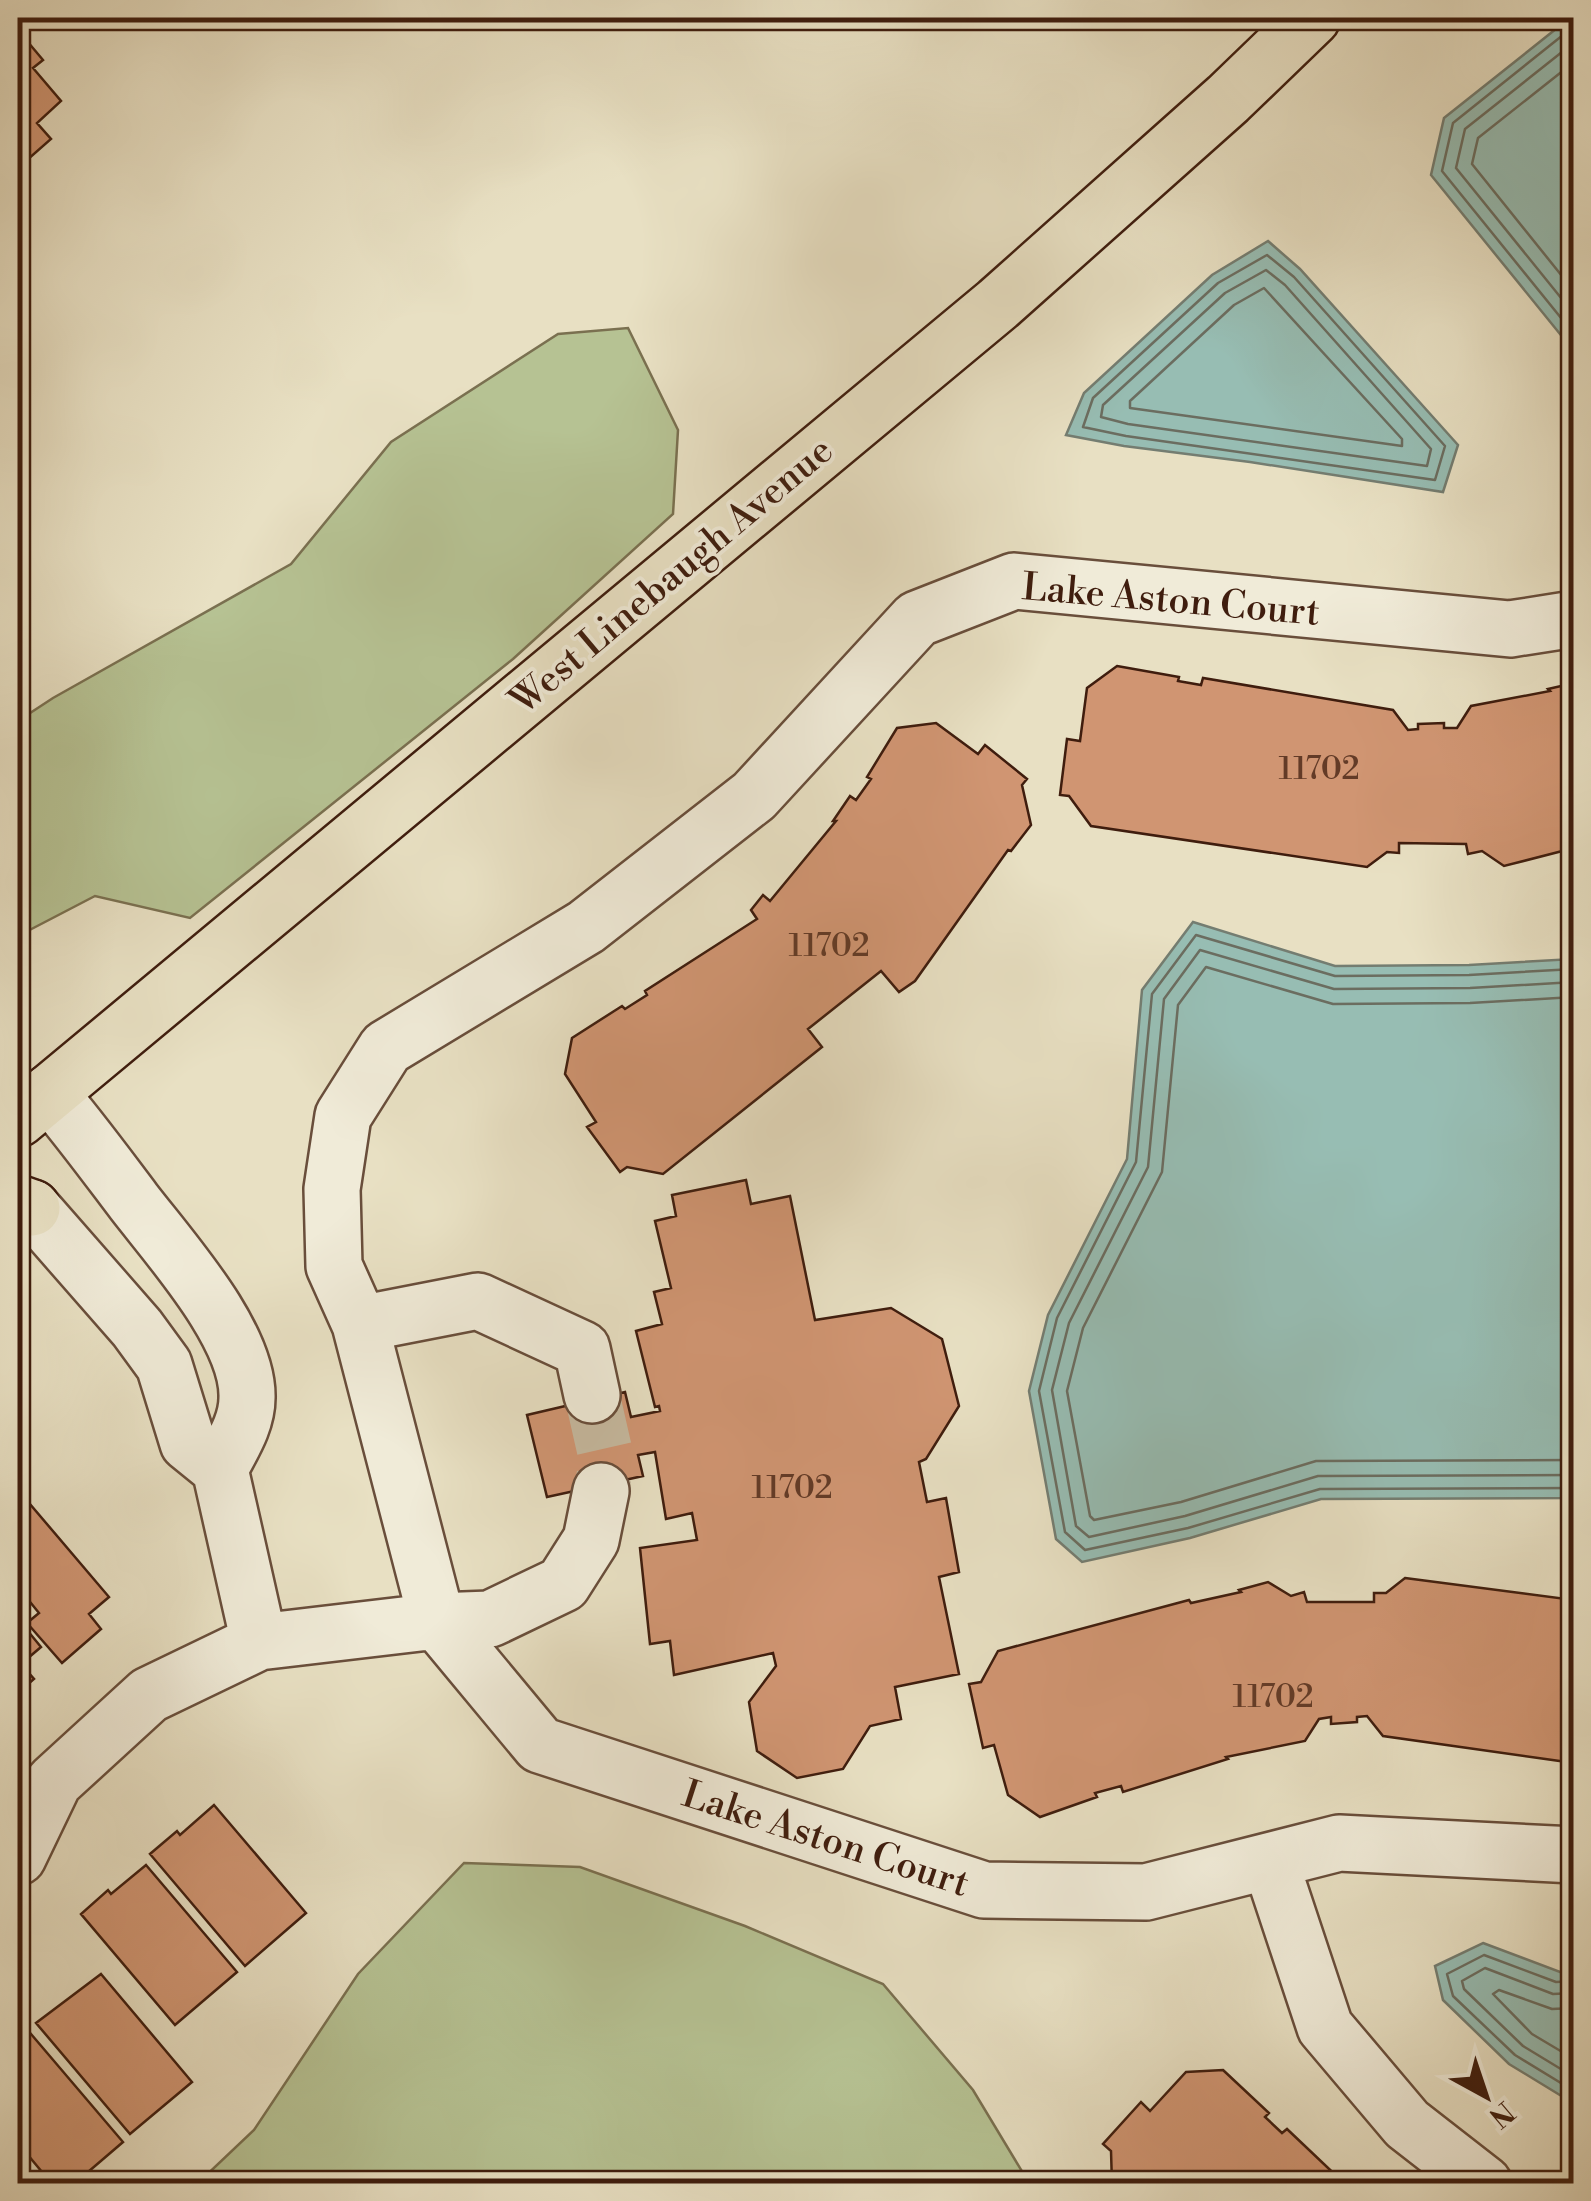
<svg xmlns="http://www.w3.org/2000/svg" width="1591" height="2201" viewBox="0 0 1591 2201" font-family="'Libre Bodoni',serif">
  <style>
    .green { fill: #b6c293; stroke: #7a7050; stroke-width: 2.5 }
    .water { fill: #97bdb3; stroke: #747d71; stroke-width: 2.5 }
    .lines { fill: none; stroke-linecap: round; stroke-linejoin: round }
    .shore { stroke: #6b6d60; stroke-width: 2.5 }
    .building { fill: #d09572; stroke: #3f1d0e; stroke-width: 2.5 }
    .minor-tunnel { stroke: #c6b99f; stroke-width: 55; stroke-dasharray: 55 28; stroke-linecap: butt }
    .minor-casing { stroke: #694e3b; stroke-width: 60 }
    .major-casing { stroke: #3f1d0e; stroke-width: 60 }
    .minor { stroke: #f0ebd8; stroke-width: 55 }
    .major { stroke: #e8e0c3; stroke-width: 55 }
    .labels { text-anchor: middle; stroke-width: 8; stroke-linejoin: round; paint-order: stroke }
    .number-label { font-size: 32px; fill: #633b27 }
    .street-label { font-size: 38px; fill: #3f1d0e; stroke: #f0ebd8 }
  </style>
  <rect width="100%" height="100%" fill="#e8e0c3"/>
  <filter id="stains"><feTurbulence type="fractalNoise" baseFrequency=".002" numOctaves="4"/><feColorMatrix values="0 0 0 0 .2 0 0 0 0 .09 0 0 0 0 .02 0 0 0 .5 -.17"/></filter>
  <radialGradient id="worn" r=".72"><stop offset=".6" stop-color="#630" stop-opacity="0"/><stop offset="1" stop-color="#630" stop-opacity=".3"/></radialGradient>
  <!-- green -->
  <path class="green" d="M 628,328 L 678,430 L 673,514 L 513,659 L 190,918 L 95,896 L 18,936 L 18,721 L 53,698 L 291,564 L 391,442 L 558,334 Z
    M 464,1863 L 580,1867 L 745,1926 L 883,1984 L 973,2090 L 1029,2183 L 198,2183 L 254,2130 L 358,1974 Z"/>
  <!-- water -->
  <path class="water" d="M 1566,21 L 1574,28 L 1573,350 L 1431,175 L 1444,118 Z
    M 1268,241 L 1300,269 L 1458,445 L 1443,492 L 1250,462 L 1124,446 L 1066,435 L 1084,393 L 1212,275 Z
    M 1193,922 L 1335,966 L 1469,965 L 1573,959 L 1571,1498 L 1321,1499 L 1190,1538 L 1082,1562 L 1056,1539 L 1029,1391 L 1048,1315 L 1127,1159 L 1142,990 Z
    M 1483,1943 L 1560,1972 L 1573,1971 L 1573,2103 L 1509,2064 L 1443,2000 L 1435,1966 Z"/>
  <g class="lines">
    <!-- shore -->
    <path class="shore" d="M 1574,34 L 1563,35 L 1453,123 L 1442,171 L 1574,334
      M 1574,47 L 1567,48 L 1465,129 L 1456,168 L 1574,314
      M 1574,62 L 1478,138 L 1472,164 L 1574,291
      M 1267,255 L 1294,277 L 1445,446 L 1435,480 L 1126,436 L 1083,427 L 1093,398 L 1218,283 Z
      M 1266,270 L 1285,285 L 1431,449 L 1427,466 L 1128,424 L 1101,417 L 1103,405 L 1225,293 Z
      M 1264,288 L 1402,439 L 1402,446 L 1130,408 L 1130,401 L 1234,305 Z
      M 1574,969 L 1469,975 L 1335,976 L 1196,935 L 1152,994 L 1136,1162 L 1057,1318 L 1039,1391 L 1065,1532 L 1085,1550 L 1188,1528 L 1320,1489 L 1574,1488
      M 1574,982 L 1470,988 L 1334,989 L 1200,950 L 1164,999 L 1148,1167 L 1069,1323 L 1052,1390 L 1076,1526 L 1089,1537 L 1185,1516 L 1318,1476 L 1574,1475
      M 1574,997 L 1470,1003 L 1333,1004 L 1206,967 L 1178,1005 L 1162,1172 L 1083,1328 L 1067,1391 L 1090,1516 L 1094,1520 L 1181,1502 L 1316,1461 L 1574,1460
      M 1574,1981 L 1556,1982 L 1484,1955 L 1447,1974 L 1453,1996 L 1515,2055 L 1574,2091
      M 1574,1993 L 1553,1994 L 1485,1968 L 1462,1981 L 1464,1989 L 1523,2046 L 1574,2077
      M 1574,2008 L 1552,2009 L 1499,1990 L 1493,1994 L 1532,2034 L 1574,2059"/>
  </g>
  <!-- building -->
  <path class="building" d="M 18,18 L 43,18 L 22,35 L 43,60 L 33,68 L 61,101 L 37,123 L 51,139 L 18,168 Z
    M 1117,666 L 1179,677 L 1178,681 L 1201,685 L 1203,678 L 1393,710 L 1408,730 L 1418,729 L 1418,724 L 1444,723 L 1444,728 L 1457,728 L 1471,706 L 1550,691 L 1548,689 L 1574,683 L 1574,848 L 1504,866 L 1482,851 L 1468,854 L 1466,844 L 1399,843 L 1399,853 L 1387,852 L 1367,867 L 1091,826 L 1069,796 L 1060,795 L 1067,739 L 1080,741 L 1087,688 Z
    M 936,723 L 978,754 L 985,745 L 1027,779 L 1022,785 L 1031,825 L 1011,851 L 1008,850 L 915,981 L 899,992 L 881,971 L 808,1029 L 822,1047 L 663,1174 L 627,1167 L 620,1172 L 587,1127 L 596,1122 L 565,1074 L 572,1038 L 622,1006 L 625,1009 L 647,995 L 645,991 L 757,919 L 751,910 L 763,895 L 770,901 L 836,821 L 833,821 L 850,796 L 856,800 L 871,779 L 867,777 L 897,728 Z
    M 746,1180 L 751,1204 L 790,1196 L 815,1320 L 891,1308 L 942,1339 L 959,1406 L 926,1459 L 919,1462 L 927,1502 L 946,1498 L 959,1572 L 939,1577 L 959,1674 L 895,1687 L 901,1719 L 870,1726 L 843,1769 L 797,1778 L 757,1751 L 749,1702 L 776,1666 L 773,1653 L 674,1675 L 670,1641 L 650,1644 L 640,1548 L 697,1540 L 692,1513 L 666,1519 L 655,1452 L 638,1455 L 643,1476 L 547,1497 L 527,1415 L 625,1392 L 631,1417 L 660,1411 L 659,1406 L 655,1407 L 636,1331 L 662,1324 L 654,1292 L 671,1288 L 655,1221 L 676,1216 L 672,1195 Z
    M 18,1490 L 109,1597 L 89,1614 L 101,1629 L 62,1663 L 27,1623 L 39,1613 L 18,1587 Z
    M 1405,1578 L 1574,1600 L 1574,1763 L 1383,1736 L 1367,1716 L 1357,1717 L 1357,1722 L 1331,1724 L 1331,1717 L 1319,1719 L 1305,1741 L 1226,1757 L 1228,1759 L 1123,1792 L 1121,1786 L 1095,1793 L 1097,1797 L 1040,1817 L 1008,1795 L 994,1745 L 983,1748 L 969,1684 L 981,1682 L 998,1651 L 1189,1600 L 1191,1603 L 1241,1592 L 1239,1590 L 1268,1582 L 1291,1596 L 1304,1592 L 1307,1602 L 1374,1602 L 1374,1593 L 1386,1593 Z
    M 18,1619 L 41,1647 L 21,1664 L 34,1679 L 18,1693 Z
    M 214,1805 L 306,1913 L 245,1966 L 150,1854 L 177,1831 L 180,1835 Z
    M 146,1865 L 237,1972 L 175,2025 L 81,1914 L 108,1890 L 111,1894 Z
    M 101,1974 L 192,2082 L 130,2134 L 36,2023 Z
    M 31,2034 L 123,2142 L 74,2184 L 52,2184 L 18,2143 L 18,2046 Z
    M 1223,2070 L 1269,2113 L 1265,2117 L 1282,2133 L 1287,2129 L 1345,2184 L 1112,2184 L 1111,2151 L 1103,2144 L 1141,2102 L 1150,2111 L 1186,2072 Z"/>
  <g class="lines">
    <!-- minor-tunnel -->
    <path class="minor-tunnel" d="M 592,1395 L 607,1461 L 601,1491"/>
    <defs>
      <path id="minor" d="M 49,1093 C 79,1128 106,1165 134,1202 C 171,1250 249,1336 247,1398 C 247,1424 231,1447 220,1469
        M 32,1208 L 137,1328 L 164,1365 L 188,1443 L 220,1469 L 259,1642
        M 360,1324 L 437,1621 L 490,1619 L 563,1584 L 591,1540 L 601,1491
        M 592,1395 L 582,1349 L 478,1301 L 360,1324 L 334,1266 L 332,1189 L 343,1116 L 386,1048 L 586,927 L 754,796 L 917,619 L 1014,581 L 1510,629 L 1574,619
        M 18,1857 L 54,1782 L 149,1695 L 259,1642 L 437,1621 L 540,1745 L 984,1890 L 1146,1892 L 1339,1843 L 1574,1855
        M 1270,1861 L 1325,2027 L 1407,2124 L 1484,2184"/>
      <path id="major" d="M 18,1119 L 998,304 L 1228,99 L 1312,18
        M 18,1203 L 32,1208"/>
    </defs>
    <!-- minor casing -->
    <use href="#minor" class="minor-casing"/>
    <!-- major casing -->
    <use href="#major" class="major-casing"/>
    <!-- minor -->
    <use href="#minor" class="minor"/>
    <!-- major -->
    <use href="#major" class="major"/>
  </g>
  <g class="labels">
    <!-- number labels -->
    <g class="number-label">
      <text x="1319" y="779">11702</text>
      <text x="829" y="956">11702</text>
      <text x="792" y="1498">11702</text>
      <text x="1273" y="1707">11702</text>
    </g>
    <!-- street labels -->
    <g class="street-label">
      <text transform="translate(671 575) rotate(-40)" y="13">West Linebaugh Avenue</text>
      <text transform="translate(1171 599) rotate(5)" y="13">Lake Aston Court</text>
      <text transform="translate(826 1838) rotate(18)" y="13">Lake Aston Court</text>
    </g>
  </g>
  <!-- margin -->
  <rect width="1591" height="2201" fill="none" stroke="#e8e0c3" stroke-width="60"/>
  <rect x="20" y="20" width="1551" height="2161" fill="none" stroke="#3f1d0e" stroke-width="5"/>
  <rect x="30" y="30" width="1531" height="2141" fill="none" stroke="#3f1d0e" stroke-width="2.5"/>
  <!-- north arrow -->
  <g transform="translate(1486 2096) rotate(140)" stroke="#f0ebd8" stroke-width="8" paint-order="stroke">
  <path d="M0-8L18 38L0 25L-18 38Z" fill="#3f1d0e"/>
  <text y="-15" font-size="28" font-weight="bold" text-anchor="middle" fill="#3f1d0e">N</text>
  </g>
  <rect width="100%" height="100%" filter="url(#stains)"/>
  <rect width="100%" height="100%" fill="url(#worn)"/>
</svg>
